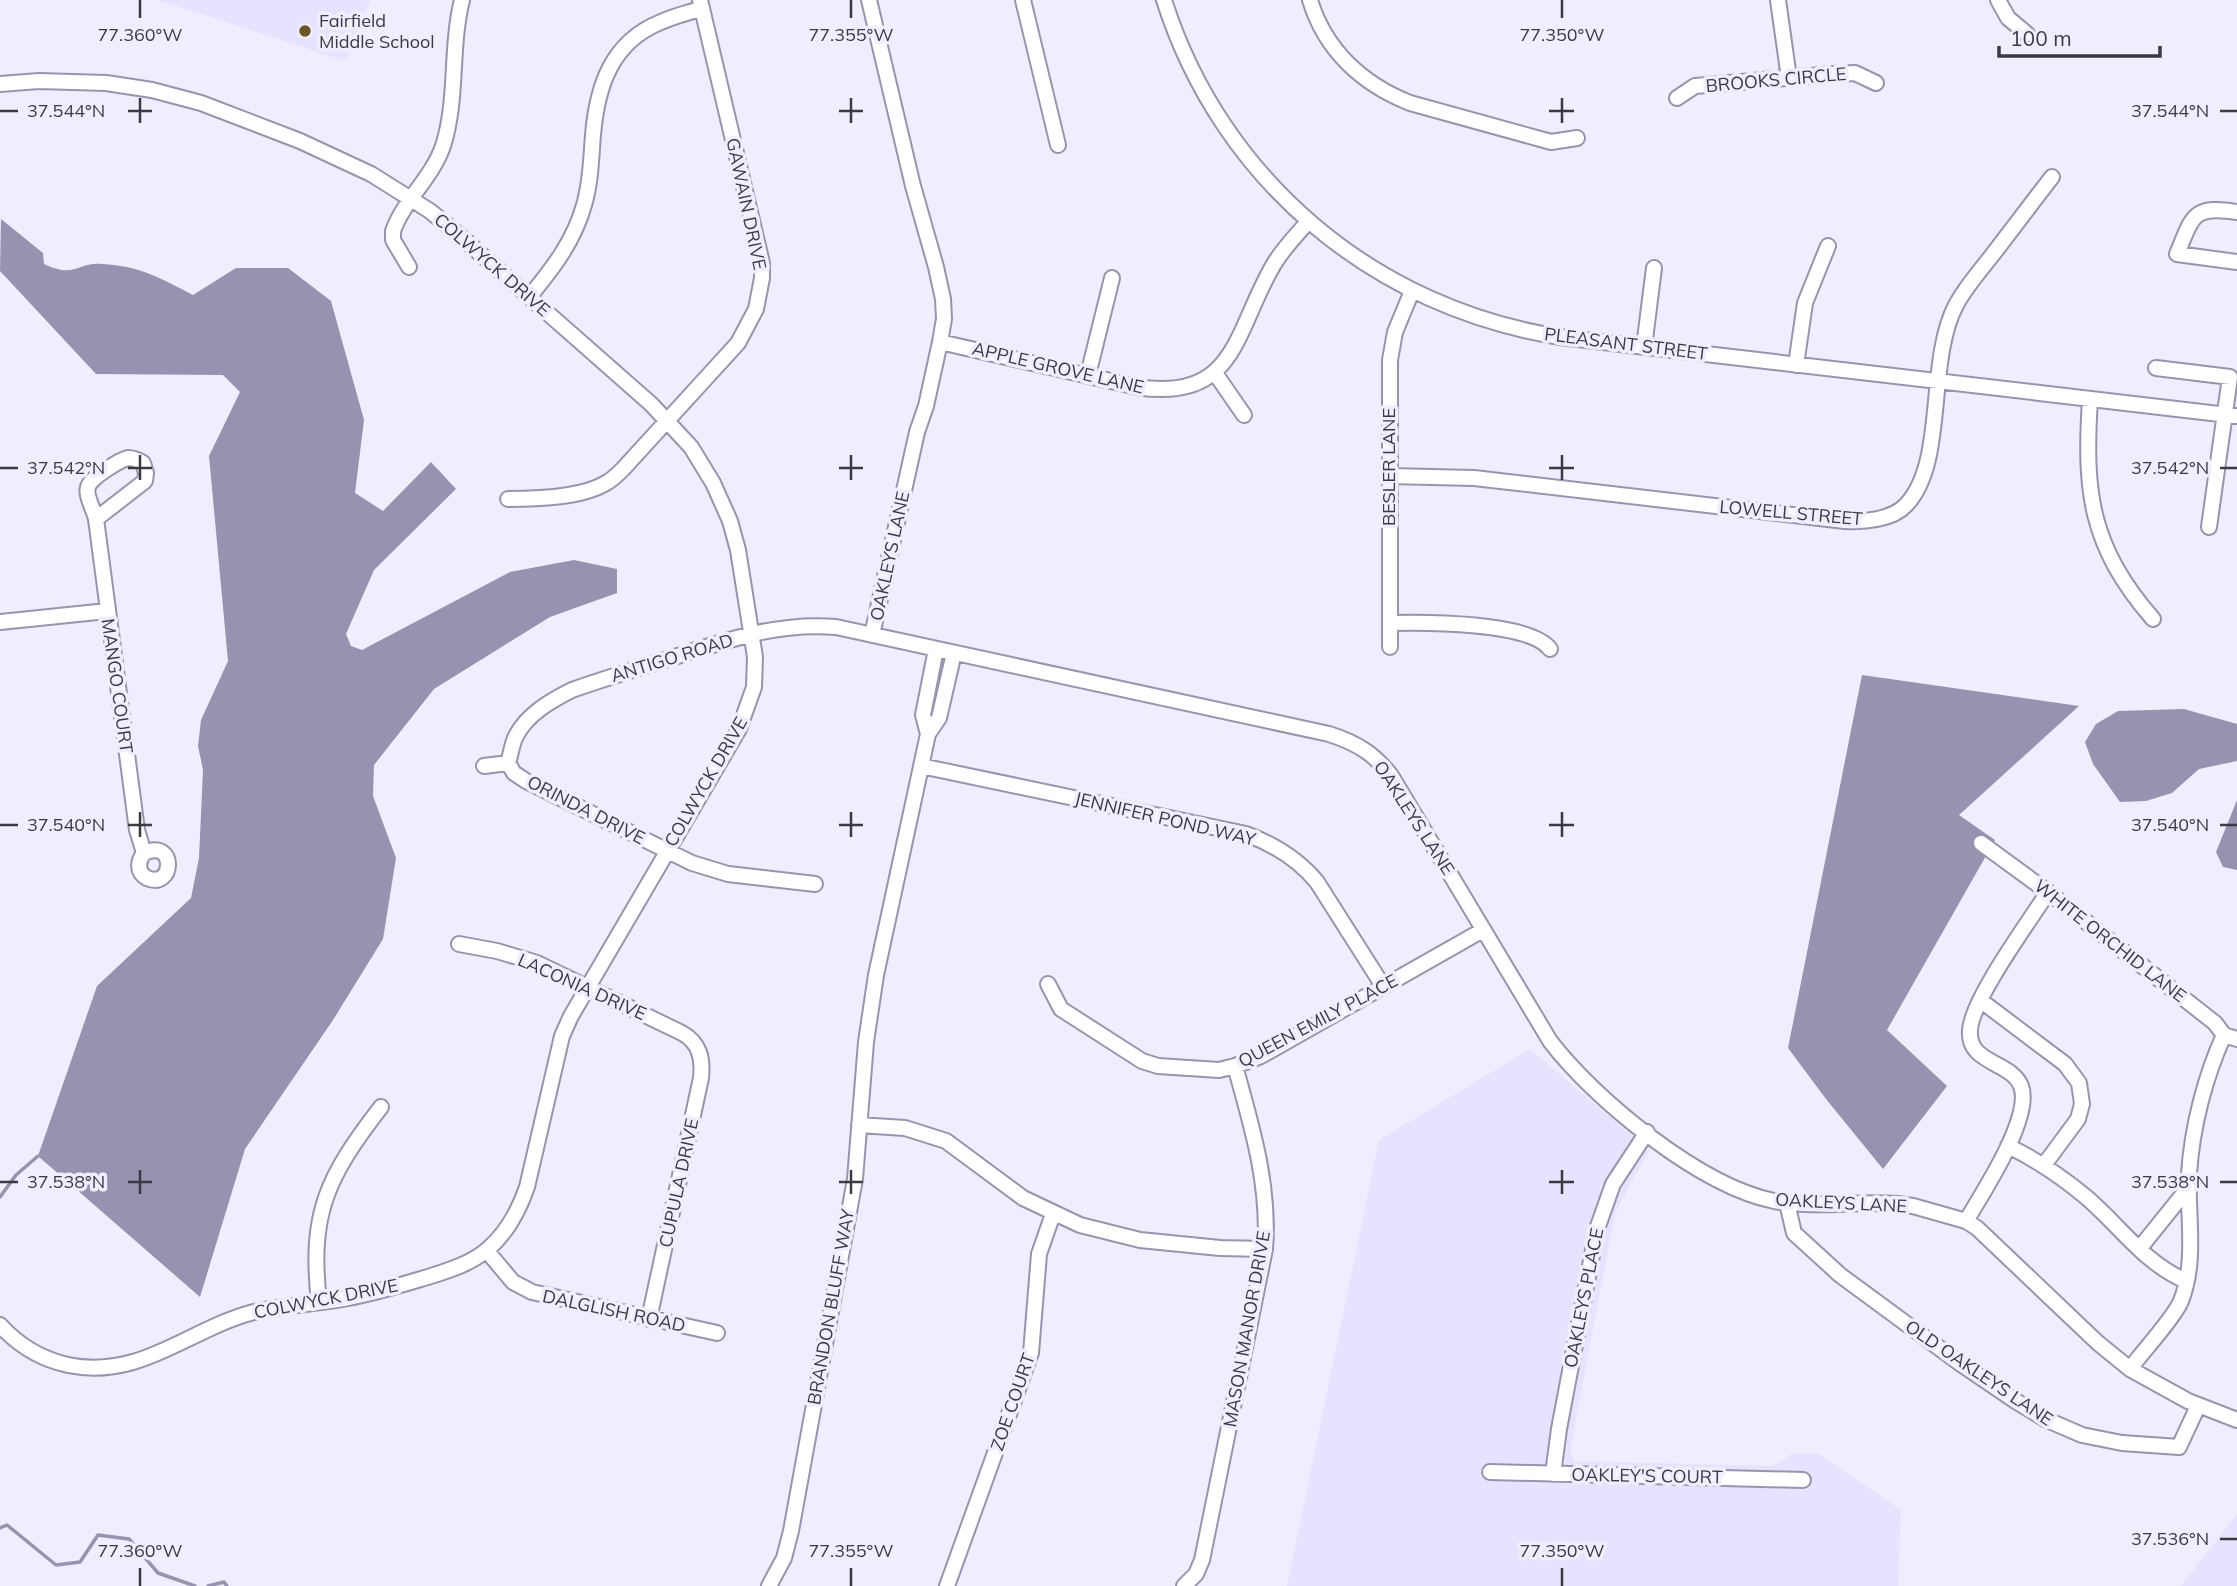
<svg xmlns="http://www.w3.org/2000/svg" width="2237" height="1586" viewBox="0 0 2237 1586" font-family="Mulish,sans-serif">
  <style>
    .built { fill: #e5e3fe }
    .water { fill: #9593b0 }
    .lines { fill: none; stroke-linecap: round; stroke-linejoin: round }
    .stream { stroke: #9593b0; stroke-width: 3.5 }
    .minor-casing { stroke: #9795ad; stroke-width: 18 }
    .minor { stroke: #fff; stroke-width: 14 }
    .ticks { fill: none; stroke: #3b3a44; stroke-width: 2.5 }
    .poi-dot { fill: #6d5626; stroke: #efeefe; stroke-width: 2.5 }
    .labels { text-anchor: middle; stroke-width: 7; stroke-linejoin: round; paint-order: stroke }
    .poi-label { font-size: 18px; fill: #3b3a44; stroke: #efeefe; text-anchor: start }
    .street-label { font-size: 18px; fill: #3b3a44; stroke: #efeefe }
    .ticks-label { font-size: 18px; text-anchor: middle; fill: #3b3a44; stroke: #efeefe; stroke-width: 7; stroke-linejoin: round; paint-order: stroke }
  </style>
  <rect width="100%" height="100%" fill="#efeefe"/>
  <!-- built -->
  <path class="built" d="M 158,0 L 370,0 L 346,61 Z
    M 1530,1049 L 1650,1151 L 1636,1173 L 1615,1214 L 1570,1451 L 1574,1461 L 1773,1466 L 1793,1453 L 1818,1453 L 1901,1510 L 1898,1586 L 1287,1586 L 1379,1140 Z
    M 2237,1514 L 2237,1586 L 2181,1586 Z"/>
  <!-- water -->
  <path class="water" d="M 1,219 L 43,253 L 44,264 C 75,279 77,262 102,264 C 141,266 160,278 193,295 L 236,268 L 288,268 L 331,301 L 364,420 L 355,493 L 383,511 L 431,462 L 456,489 L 374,570 L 346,634 L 351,646 L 362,650 L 510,572 L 574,560 L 617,569 L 617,593 L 550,617 L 434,689 L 374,765 L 373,796 L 396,858 L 383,939 L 333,1020 L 245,1149 L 200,1297 L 38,1156 L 97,986 L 191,898 L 199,858 L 203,770 L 198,746 L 201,720 L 228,661 L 209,456 L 240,392 L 223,375 L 96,374 L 0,271 Z
    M 1862,675 L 2079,706 L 1959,815 L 1995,840 L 1887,1030 L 1947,1086 L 1883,1169 L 1826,1099 L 1788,1048 Z
    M 2184,709 L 2237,724 L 2237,761 L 2199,769 L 2172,793 L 2146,801 L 2120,802 L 2093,764 L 2085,742 L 2096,724 L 2118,711 Z
    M 2237,800 L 2237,870 L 2223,867 L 2216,852 Z"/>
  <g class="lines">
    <!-- stream -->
    <path class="stream" d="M 0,1197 L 16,1175 L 38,1156
      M 0,1528 L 7,1525 L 56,1565 L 80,1562 L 98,1535 L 129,1539 L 158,1573 L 195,1586
      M 208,1586 L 224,1582 L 227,1586"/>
    <defs>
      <path id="minor" d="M 869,0 L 913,186 L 936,267 L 943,299 L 944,319 L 940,342 L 926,406 L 917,432 L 872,635
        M 1023,0 L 1058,145
        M 1164,0 C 1221,180 1374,308 1560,337 L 2237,416
        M 1310,0 C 1325,50 1362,84 1410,103 L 1551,142 L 1577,138
        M 1778,0 L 1789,78
        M 1998,0 L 2008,18 L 2027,34
        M 0,84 L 39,81 L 106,83 L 152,90 L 201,103 L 300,141 L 371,174 L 430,211 L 459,235 L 651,404 L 691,447 L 713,483 L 730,521 L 738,550 L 755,657 L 754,687 L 739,729 L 571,1016 L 562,1036 L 527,1187 C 519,1210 508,1232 488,1249 C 472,1263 450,1270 431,1276 C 404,1284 376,1293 348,1298 C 317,1304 285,1305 254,1312 C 188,1329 141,1380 68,1365 C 41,1359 18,1345 0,1325
        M 1677,98 L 1695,86 L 1833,74 L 1855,73 L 1876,83
        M 2237,212 C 2192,205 2193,216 2177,254 L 2237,262
        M 409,267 L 393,240 L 393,231 C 404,200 432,178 443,146 C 458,99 450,48 462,0
        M 530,296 C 553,268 574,241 584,205 C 591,182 591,158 593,135 C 597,87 611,42 661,22 C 674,16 688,13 702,8
        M 940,342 L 1137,387 C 1237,403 1235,329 1274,264 C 1283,249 1296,235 1308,222
        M 1644,347 L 1654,268
        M 1796,365 L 1805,303 L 1828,246
        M 2156,368 L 2230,377 L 2209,527
        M 1215,373 L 1244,415
        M 1088,375 L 1112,278
        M 2090,399 C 2084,493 2090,546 2153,619
        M 1389,476 L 1474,478 L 1845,521 C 1864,522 1892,520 1906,505 C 1947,462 1926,362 1956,305 C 1965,288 1978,273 1990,258 C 2011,231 2031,204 2052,177
        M 508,499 C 536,499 581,498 606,483 C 612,480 618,474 623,469 L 738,343 L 756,309 L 762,278 L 762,263 L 700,0
        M 96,519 C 94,510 85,495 88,487 C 90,478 120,460 128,458 C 134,458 138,460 143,463 L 146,473 L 145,481 L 96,519 L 137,830 L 144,853 C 138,861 136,872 147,878 C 174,890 177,838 144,853
        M 0,622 L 107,611
        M 1390,623 C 1424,622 1530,622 1550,649
        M 1390,647 L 1390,360 L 1395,332 L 1412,291
        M 936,649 L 923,715 L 928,734 L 939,718 L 954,653
        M 508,763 C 511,754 512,743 516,736 C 527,714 552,700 572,690 C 606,678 640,668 674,657 C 728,640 778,622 836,627 L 1329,734 C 1357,743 1375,754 1392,777 L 1550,1041 C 1595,1100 1700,1186 1774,1201 C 1813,1208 1858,1201 1898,1204 L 1913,1206 L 1966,1221 L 1977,1228 L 2098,1343 L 2130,1369 L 2188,1401 L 2237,1420
        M 484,766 L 508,763 L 514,773 L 526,781 L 692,863 L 728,874 L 815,884
        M 921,766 L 1246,834 C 1273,844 1298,859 1317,882 L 1383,986
        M 1981,843 L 2048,892 L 2215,1023 L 2224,1035 L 2237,1039
        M 459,944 L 497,951 L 537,963 L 682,1033 C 700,1043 703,1059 701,1078 L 649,1319
        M 1048,984 L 1061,1009 L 1142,1061 L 1158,1066 L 1219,1070 L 1235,1066 L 1261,1056 L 1483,930
        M 1980,1000 L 2065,1064 L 2079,1083 L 2082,1104 L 2078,1119 L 2044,1165
        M 859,1125 L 905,1128 L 946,1141 L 1023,1198 L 1080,1225 L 1140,1240 L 1220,1248 L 1265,1249
        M 2008,1146 C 2037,1160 2062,1177 2086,1197 C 2120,1226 2144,1263 2186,1281
        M 1787,1203 L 1794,1233 L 1840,1275 L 1961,1364 L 2014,1400 L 2045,1419 L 2082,1435 L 2122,1443 L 2179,1447 L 2198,1406
        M 1966,1221 C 1982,1194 2033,1117 2021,1086 C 2011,1061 1967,1064 1970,1030 C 1972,999 2029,922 2048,892
        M 2139,1249 L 2189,1187
        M 487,1251 L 513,1282 L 532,1292 L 717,1333
        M 319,1302 C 309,1213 327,1177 381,1107
        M 2130,1369 C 2142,1352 2174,1318 2181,1301 C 2197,1260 2187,1216 2189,1174 C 2192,1127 2205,1077 2224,1035
        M 1490,1472 L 1803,1480
        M 1553,1474 L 1559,1429 L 1597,1229 L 1613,1184 L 1647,1132
        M 769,1586 L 784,1558 L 791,1531 L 855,1179 L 866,1042 L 876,975 L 928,734
        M 947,1586 L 1031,1353 L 1039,1254 L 1053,1214
        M 1184,1586 L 1196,1574 L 1202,1560 L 1265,1249 C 1270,1186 1252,1127 1235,1066"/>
    </defs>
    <!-- minor casing -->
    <use href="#minor" class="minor-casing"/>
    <!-- minor -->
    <use href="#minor" class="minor"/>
  </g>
  <!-- ticks -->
  <path class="ticks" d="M 140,0 L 140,18M 851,0 L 851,18M 1562,0 L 1562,18M 140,98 L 140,123M 851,98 L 851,123M 1562,98 L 1562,123M 0,111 L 18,111M 128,111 L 152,111M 839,111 L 863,111M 1549,111 L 1574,111M 2220,111 L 2237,111M 140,455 L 140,480M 851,455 L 851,480M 1562,455 L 1562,480M 0,468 L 18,468M 128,468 L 152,468M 839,468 L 863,468M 1549,468 L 1574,468M 2220,468 L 2237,468M 140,812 L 140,837M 851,812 L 851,837M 1562,812 L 1562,837M 0,825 L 18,825M 128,825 L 152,825M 839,825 L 863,825M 1549,825 L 1574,825M 2220,825 L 2237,825M 140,1170 L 140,1194M 851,1170 L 851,1194M 1562,1170 L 1562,1194M 0,1182 L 18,1182M 128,1182 L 152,1182M 839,1182 L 863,1182M 1549,1182 L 1574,1182M 2220,1182 L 2237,1182M 2220,1539 L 2237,1539M 140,1568 L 140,1586M 851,1568 L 851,1586M 1562,1568 L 1562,1586"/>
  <!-- markers -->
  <circle class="poi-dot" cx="305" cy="31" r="7"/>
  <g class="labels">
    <!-- poi labels -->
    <g class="poi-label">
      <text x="319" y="27">Fairfield<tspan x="319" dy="21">Middle School</tspan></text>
    </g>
    <!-- street labels -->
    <g class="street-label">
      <text transform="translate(1776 80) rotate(-5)" y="6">BROOKS CIRCLE</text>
      <text transform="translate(746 204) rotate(78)" y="6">GAWAIN DRIVE</text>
      <text transform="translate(492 265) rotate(41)" y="6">COLWYCK DRIVE</text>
      <text transform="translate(1626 344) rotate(7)" y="6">PLEASANT STREET</text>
      <text transform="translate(1058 368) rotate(13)" y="6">APPLE GROVE LANE</text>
      <text transform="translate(1389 467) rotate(-90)" y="6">BESLER LANE</text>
      <text transform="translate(1791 513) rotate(5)" y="6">LOWELL STREET</text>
      <text transform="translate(890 556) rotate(-78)" y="6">OAKLEYS LANE</text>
      <text transform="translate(672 658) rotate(-17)" y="6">ANTIGO ROAD</text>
      <text transform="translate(117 686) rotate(82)" y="6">MANGO COURT</text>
      <text transform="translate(706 782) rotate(-60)" y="6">COLWYCK DRIVE</text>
      <text transform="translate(586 810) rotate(27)" y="6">ORINDA DRIVE</text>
      <text transform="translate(1414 818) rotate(57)" y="6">OAKLEYS LANE</text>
      <text transform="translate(1165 819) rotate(13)" y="6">JENNIFER POND WAY</text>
      <text transform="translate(2110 941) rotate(38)" y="6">WHITE ORCHID LANE</text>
      <text transform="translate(582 987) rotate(24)" y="6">LACONIA DRIVE</text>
      <text transform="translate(1318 1021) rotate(-28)" y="6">QUEEN EMILY PLACE</text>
      <text transform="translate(679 1183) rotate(-78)" y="6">CUPULA DRIVE</text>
      <text transform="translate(1841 1203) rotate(3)" y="6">OAKLEYS LANE</text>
      <text transform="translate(1584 1298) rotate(-79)" y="6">OAKLEYS PLACE</text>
      <text transform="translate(326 1299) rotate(-11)" y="6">COLWYCK DRIVE</text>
      <text transform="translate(831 1307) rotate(-80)" y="6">BRANDON BLUFF WAY</text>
      <text transform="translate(614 1311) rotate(12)" y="6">DALGLISH ROAD</text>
      <text transform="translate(1247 1329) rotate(-80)" y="6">MASON MANOR DRIVE</text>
      <text transform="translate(1979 1373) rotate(34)" y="6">OLD OAKLEYS LANE</text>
      <text transform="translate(1013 1402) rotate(-71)" y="6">ZOE COURT</text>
      <text transform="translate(1647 1476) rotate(1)" y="6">OAKLEY'S COURT</text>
    </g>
  </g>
  <g class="ticks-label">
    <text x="140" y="41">77.360°W</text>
    <text x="851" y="41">77.355°W</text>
    <text x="1562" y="41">77.350°W</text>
    <text x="66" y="117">37.544°N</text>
    <text x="2170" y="117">37.544°N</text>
    <text x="66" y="474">37.542°N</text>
    <text x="2170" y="474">37.542°N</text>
    <text x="66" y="831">37.540°N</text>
    <text x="2170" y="831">37.540°N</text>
    <text x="66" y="1188">37.538°N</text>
    <text x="2170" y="1188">37.538°N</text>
    <text x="2170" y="1545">37.536°N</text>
    <text x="140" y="1557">77.360°W</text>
    <text x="851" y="1557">77.355°W</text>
    <text x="1562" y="1557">77.350°W</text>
  </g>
  <!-- scale -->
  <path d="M1999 46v10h161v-10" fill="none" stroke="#3b3a44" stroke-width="3.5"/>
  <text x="2010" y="46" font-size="21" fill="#3b3a44" stroke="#efeefe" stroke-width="5" paint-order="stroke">100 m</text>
</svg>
